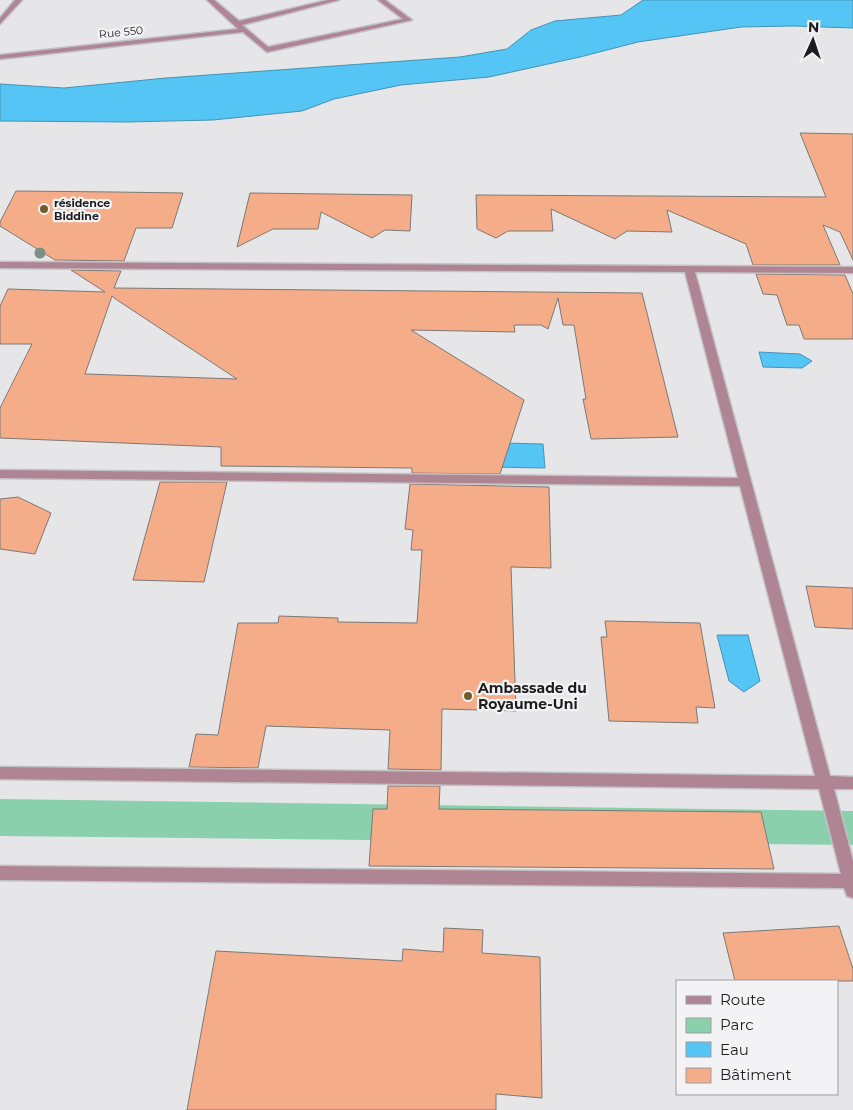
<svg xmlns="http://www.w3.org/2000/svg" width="853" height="1110" viewBox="0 0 853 1110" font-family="Montserrat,sans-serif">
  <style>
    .green { fill: #8bd0ad }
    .water { fill: #54c5f5; stroke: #4493b4 }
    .building { fill: #f4ad88; stroke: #7b7977; fill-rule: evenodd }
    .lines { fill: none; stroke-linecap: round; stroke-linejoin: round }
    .minor-casing { stroke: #c2c2c4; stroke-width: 3 }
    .minor { fill: #af8593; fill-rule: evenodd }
    .tree { fill: #799187 }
    .poi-dot { fill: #755a2c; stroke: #f3f3f6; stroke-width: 2 }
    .labels { text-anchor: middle; stroke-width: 4.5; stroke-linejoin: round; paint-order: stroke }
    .far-street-label { font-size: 11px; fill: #1d1d1e; stroke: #f3f3f6 }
    .far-poi-label { font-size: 11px; font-weight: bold; fill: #1d1d1e; stroke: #f3f3f6; text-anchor: start }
    .poi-label { font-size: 14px; font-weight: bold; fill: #1d1d1e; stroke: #f3f3f6; text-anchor: start }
  </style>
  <rect width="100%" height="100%" fill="#e6e6e9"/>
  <!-- green -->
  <path class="green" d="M 0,799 L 853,811 L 853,845 L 0,836 Z"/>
  <!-- water -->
  <path class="water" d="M 643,0 L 853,0 L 853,28 L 794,26 L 741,27 L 638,42 L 580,57 L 489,77 L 401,85 L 334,99 L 302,111 L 213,120 L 127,122 L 0,121 L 0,84 L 64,88 L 166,78 L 460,57 L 507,49 L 531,30 L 555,21 L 621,15 Z
    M 759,352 L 800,354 L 812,361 L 802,368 L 763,367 Z
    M 502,443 L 543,444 L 545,468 L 492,467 Z
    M 717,635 L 748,635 L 760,681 L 744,692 L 729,681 Z"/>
  <!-- building -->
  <path class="building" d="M 800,133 L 853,134 L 853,260 L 840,232 L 823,225 L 840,265 L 753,265 L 746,244 L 667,210 L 672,232 L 627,231 L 615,239 L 551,209 L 553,231 L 508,231 L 496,238 L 477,229 L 476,195 L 826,197 Z
    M 16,191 L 115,192 L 183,193 L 172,228 L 136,228 L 124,261 L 55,260 L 0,226 L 0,222 Z
    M 250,193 L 412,195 L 410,231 L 385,230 L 372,238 L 321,212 L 318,229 L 273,229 L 237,247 Z
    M 71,270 L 121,271 L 114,288 L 642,293 L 678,437 L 591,439 L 583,399 L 586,399 L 574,325 L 563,325 L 558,298 L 548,329 L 541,325 L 514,325 L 515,332 L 411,330 L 524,400 L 500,474 L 412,473 L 412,468 L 221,466 L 221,447 L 0,438 L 0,408 L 32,344 L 0,344 L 0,306 L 8,289 L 105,292 ZM 112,296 L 114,298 L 237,379 L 85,374 Z
    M 756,274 L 845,275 L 853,294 L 853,339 L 804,339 L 799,325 L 787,325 L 777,295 L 763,294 Z
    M 160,482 L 227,482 L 204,582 L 133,580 Z
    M 410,484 L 549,487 L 551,568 L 511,567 L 516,711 L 442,709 L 441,770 L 388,769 L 390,730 L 266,726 L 258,768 L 189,767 L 196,734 L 218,735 L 238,623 L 278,623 L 279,616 L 338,618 L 338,622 L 417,623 L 422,550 L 411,550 L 413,530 L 405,529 Z
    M 18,497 L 51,513 L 35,554 L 0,549 L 0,499 Z
    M 806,586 L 853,588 L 853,629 L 815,627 Z
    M 605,621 L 700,623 L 715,708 L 696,707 L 698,723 L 609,721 L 601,637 L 607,637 Z
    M 388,786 L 440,786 L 439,809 L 761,812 L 774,869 L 369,866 L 373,809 L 387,809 Z
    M 839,926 L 853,969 L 853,981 L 735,981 L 723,933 Z
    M 444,928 L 483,930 L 482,953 L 540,957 L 542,1098 L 496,1094 L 496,1110 L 187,1110 L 216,951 L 402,961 L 403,949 L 443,952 Z"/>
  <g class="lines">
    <defs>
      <path id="minor" d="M 15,0 L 22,0 L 0,24 L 0,18 Z
        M 207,0 L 214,0 L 239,21 L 328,0 L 339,0 L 242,25 L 268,47 L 403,19 L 378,0 L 385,0 L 412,20 L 267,52 L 243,32 L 0,59 L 0,55 L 238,29 Z
        M 0,262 L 853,267 L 853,273 L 695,272 L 830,776 L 853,777 L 853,789 L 834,789 L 853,861 L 853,898 L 847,896 L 844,888 L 0,880 L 0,866 L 841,874 L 819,789 L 0,779 L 0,767 L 815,776 L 740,486 L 0,478 L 0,470 L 738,478 L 685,272 L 0,268 Z"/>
    </defs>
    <!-- minor casing -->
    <use href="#minor" class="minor-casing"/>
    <!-- minor -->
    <use href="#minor" class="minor"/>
  </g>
  <!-- trees -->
  <circle class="tree" cx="40" cy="253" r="5.5"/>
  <!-- markers -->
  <g class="poi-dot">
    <circle cx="44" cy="209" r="5"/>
    <circle cx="468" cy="696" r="5"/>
  </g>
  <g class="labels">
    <!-- far-street labels -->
    <g class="far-street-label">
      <text transform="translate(121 32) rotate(-6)" y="4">Rue 550</text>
    </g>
    <!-- far-poi labels -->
    <g class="far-poi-label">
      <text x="54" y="207">résidence<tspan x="54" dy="13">Biddine</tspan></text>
    </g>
    <!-- poi labels -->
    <g class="poi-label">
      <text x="478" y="693">Ambassade du<tspan x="478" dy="16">Royaume-Uni</tspan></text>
    </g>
  </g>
  <!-- legend -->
  <rect x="676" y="980" width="162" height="115" fill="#f3f3f6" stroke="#9d9da0"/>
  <rect x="686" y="996" width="25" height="8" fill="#af8593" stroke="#9d9da0"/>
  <text x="720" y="1005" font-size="15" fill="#1d1d1e">Route</text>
  <rect x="686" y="1018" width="25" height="15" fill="#8bd0ad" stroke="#9d9da0"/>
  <text x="720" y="1030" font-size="15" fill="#1d1d1e">Parc</text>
  <rect x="686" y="1042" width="25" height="15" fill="#54c5f5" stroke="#9d9da0"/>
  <text x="720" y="1055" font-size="15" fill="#1d1d1e">Eau</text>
  <rect x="686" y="1068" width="25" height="15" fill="#f4ad88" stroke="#9d9da0"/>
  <text x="720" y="1080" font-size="15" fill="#1d1d1e">Bâtiment</text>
  <!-- north arrow -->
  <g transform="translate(813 40) rotate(3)" stroke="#f3f3f6" stroke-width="4" paint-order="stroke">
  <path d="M0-4L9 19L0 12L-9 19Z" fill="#1d1d1e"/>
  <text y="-8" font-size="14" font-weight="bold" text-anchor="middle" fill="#1d1d1e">N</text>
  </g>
</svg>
